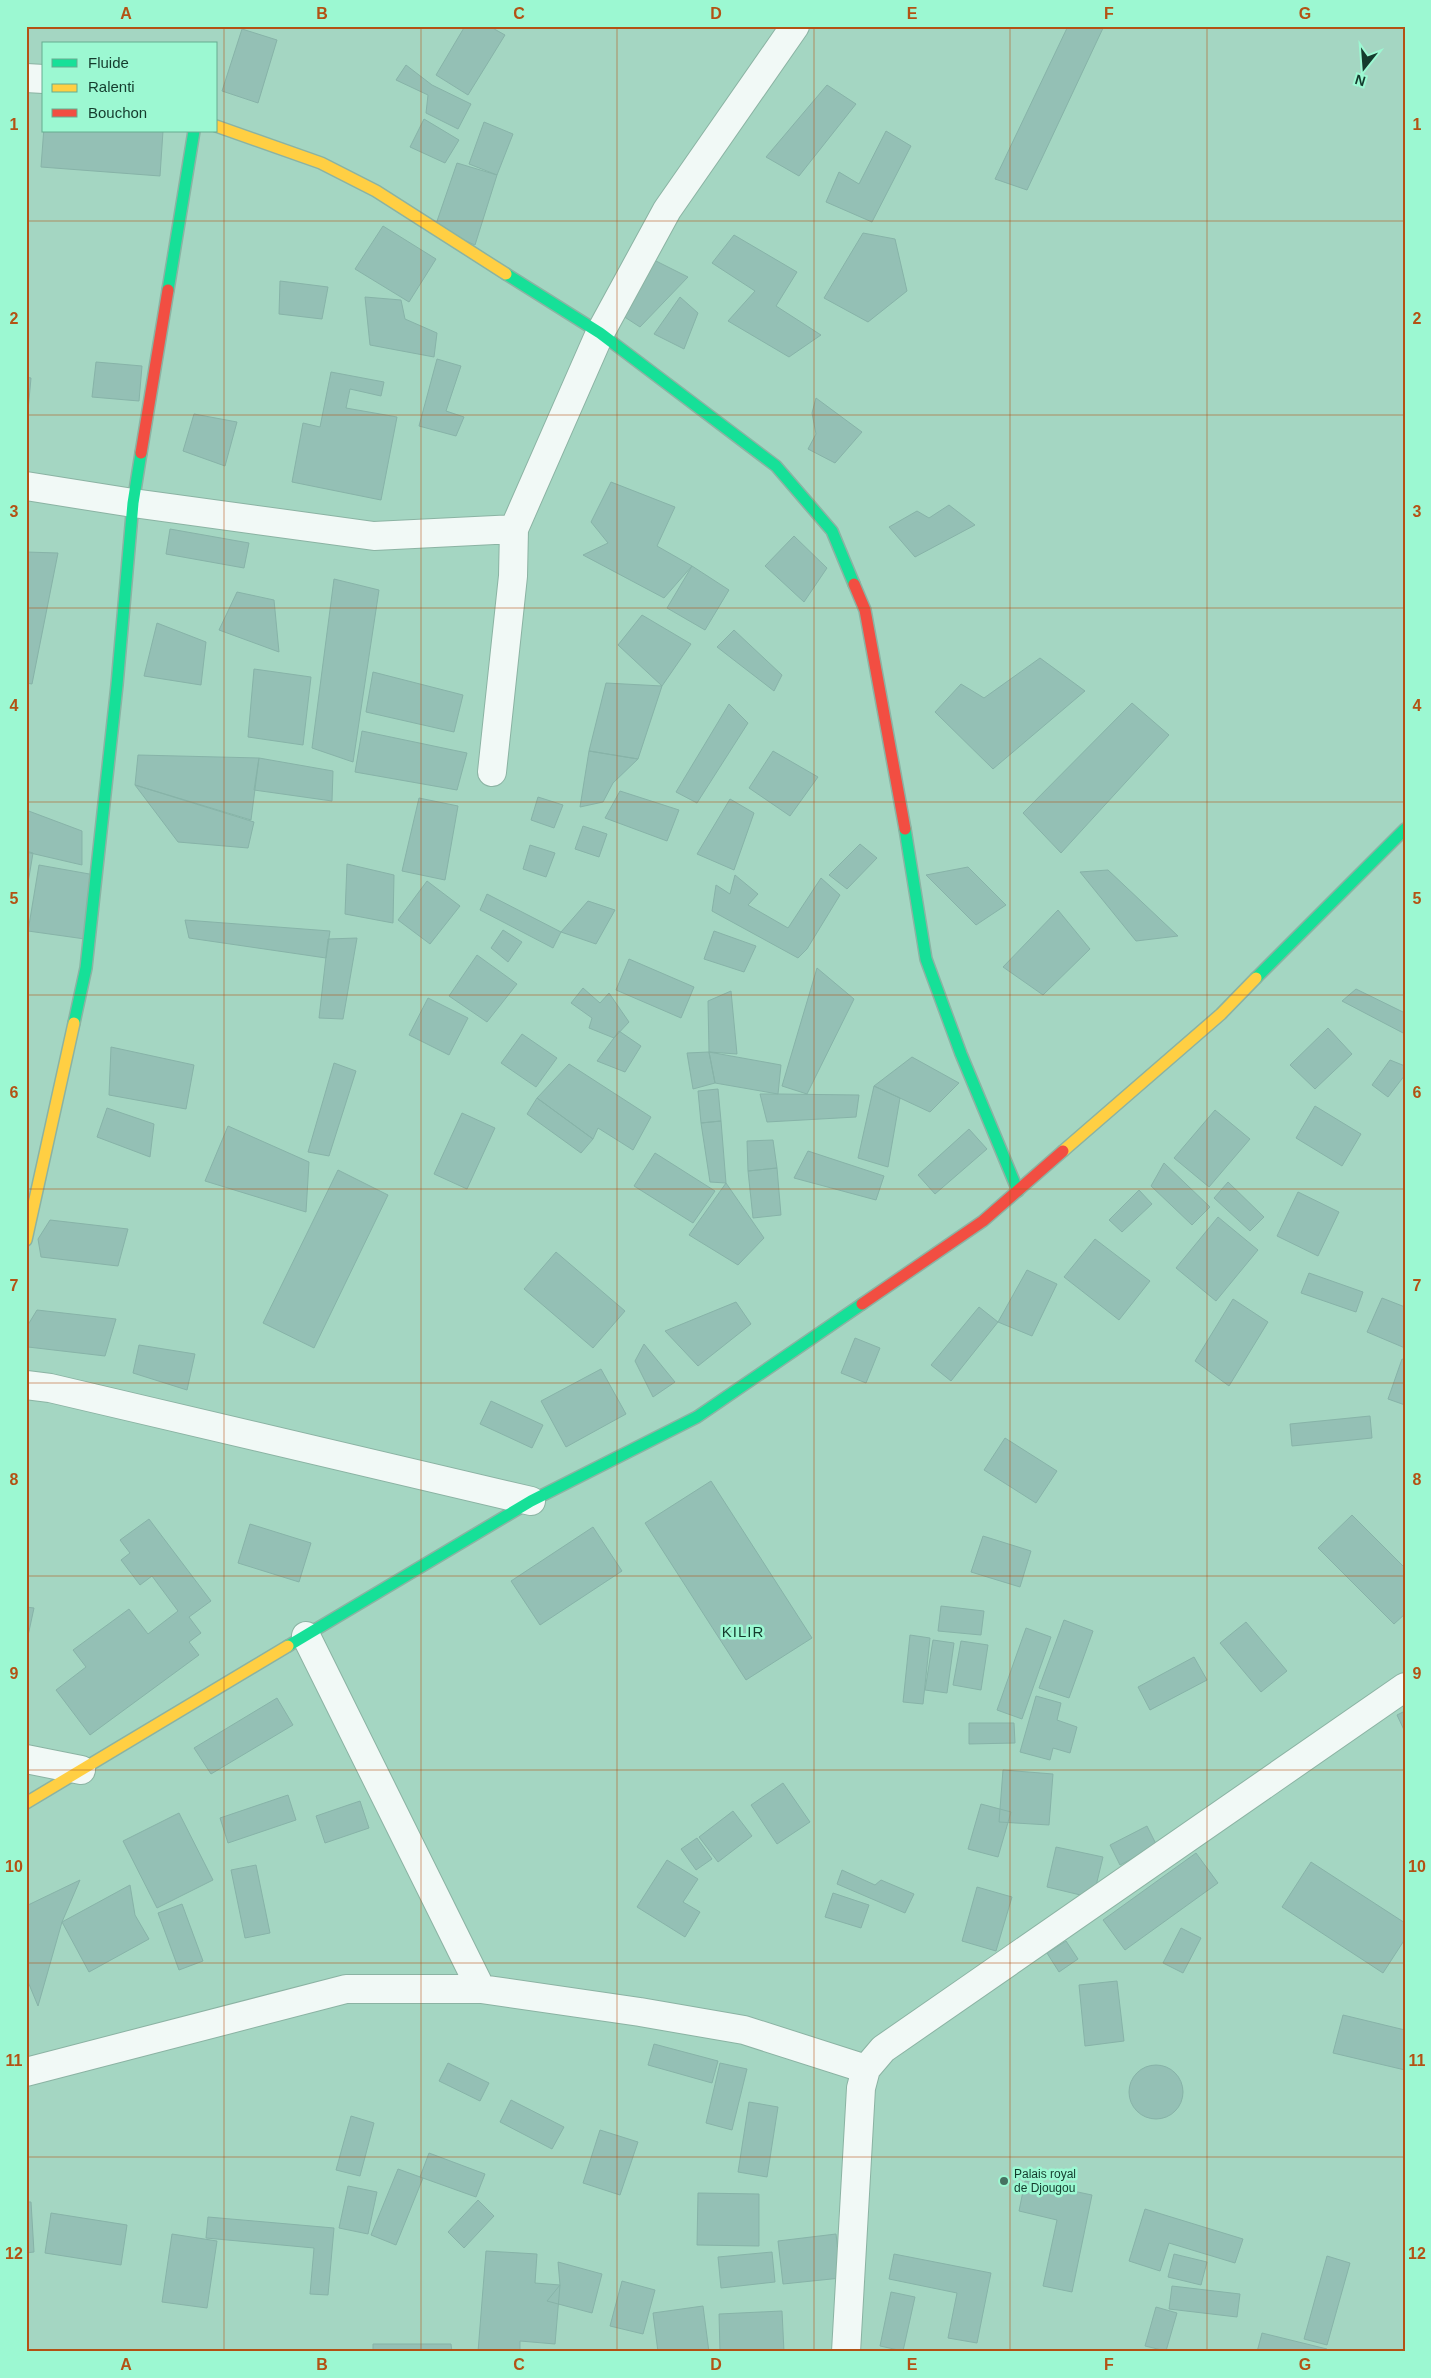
<svg xmlns="http://www.w3.org/2000/svg" width="1431" height="2378" viewBox="0 0 1431 2378" font-family="Helvetica,sans-serif">
  <style>
    .building { fill: #94c0b5; stroke: #87b3a8 }
    .lines { fill: none; stroke-linecap: round; stroke-linejoin: round }
    .street-casing { stroke: #8bb3a3; stroke-width: 30 }
    .fast-casing { stroke: #8bb3a3; stroke-width: 14 }
    .slow-casing { stroke: #8bb3a3; stroke-width: 14 }
    .jam-casing { stroke: #8bb3a3; stroke-width: 14 }
    .street { stroke: #f1f9f6; stroke-width: 28 }
    .fast { stroke: #16e098; stroke-width: 11 }
    .slow { stroke: #ffcf43; stroke-width: 11 }
    .jam { stroke: #f24e42; stroke-width: 11 }
    .grid { fill: none; stroke: #b35214; stroke-width: 1; stroke-opacity: 0.55 }
    .poi-dot { fill: #467161; stroke: #9cf8d2; stroke-width: 2 }
    .labels { text-anchor: middle; stroke-width: 5; stroke-linejoin: round; paint-order: stroke }
    .poi-label { font-size: 12px; fill: #143b2d; stroke: #9cf8d2; text-anchor: start }
    .quarter-label { font-size: 15px; letter-spacing: 1px; fill: #143b2d; stroke: #9cf8d2 }
    .neatline { fill: none; stroke: #b35214; stroke-width: 2 }
    .grid-label { font-size: 16px; text-anchor: middle; font-weight: bold; fill: #b35214 }
  </style>
  <rect width="100%" height="100%" fill="#a4d6c2"/>
  <!-- building -->
  <path class="building" d="M 465,26 L 489,26 L 505,35 L 468,95 L 436,75 Z
    M 1068,26 L 1104,26 L 1027,190 L 995,179 Z
    M 242,29 L 277,40 L 258,103 L 222,91 Z
    M 406,65 L 432,85 L 471,104 L 458,129 L 426,113 L 428,95 L 396,80 Z
    M 827,85 L 856,104 L 799,176 L 766,157 Z
    M 424,119 L 459,140 L 445,163 L 410,147 Z
    M 484,122 L 513,134 L 497,175 L 469,164 Z
    M 44,127 L 44,131 L 163,131 L 160,176 L 41,167 Z
    M 886,131 L 911,146 L 872,222 L 826,202 L 839,172 L 859,184 Z
    M 457,163 L 497,175 L 475,245 L 435,227 Z
    M 383,226 L 436,259 L 409,302 L 355,269 Z
    M 863,233 L 895,239 L 907,291 L 868,322 L 824,298 Z
    M 734,235 L 797,272 L 776,306 L 821,335 L 789,357 L 728,321 L 755,291 L 712,263 Z
    M 652,259 L 688,277 L 640,327 L 620,314 Z
    M 280,281 L 328,287 L 322,319 L 279,314 Z
    M 365,297 L 401,300 L 405,319 L 437,333 L 434,357 L 370,345 Z
    M 680,297 L 698,313 L 684,349 L 654,334 Z
    M 437,359 L 461,366 L 446,411 L 464,417 L 456,436 L 419,426 Z
    M 96,362 L 142,366 L 139,401 L 92,397 Z
    M 331,372 L 384,382 L 381,396 L 350,389 L 346,408 L 397,417 L 381,500 L 292,482 L 303,423 L 320,427 Z
    M 26,377 L 31,378 L 26,432 Z
    M 816,398 L 862,432 L 835,463 L 808,449 L 816,434 L 812,413 Z
    M 194,414 L 237,422 L 225,466 L 183,451 Z
    M 611,482 L 675,507 L 657,546 L 692,566 L 664,598 L 583,555 L 608,543 L 591,522 Z
    M 949,505 L 975,525 L 915,557 L 889,527 L 917,511 L 929,518 Z
    M 170,529 L 249,543 L 244,568 L 166,554 Z
    M 794,536 L 827,568 L 804,602 L 765,566 Z
    M 26,552 L 58,553 L 32,684 L 26,683 Z
    M 692,566 L 729,590 L 705,630 L 667,608 Z
    M 334,579 L 379,590 L 353,762 L 312,748 Z
    M 237,592 L 274,600 L 279,652 L 219,630 Z
    M 642,615 L 691,644 L 662,686 L 618,645 Z
    M 157,623 L 206,642 L 201,685 L 144,676 Z
    M 734,630 L 782,675 L 774,691 L 717,647 Z
    M 1040,658 L 1085,691 L 993,769 L 935,712 L 961,684 L 984,698 Z
    M 254,669 L 311,677 L 303,745 L 248,737 Z
    M 373,672 L 463,695 L 454,732 L 366,712 Z
    M 606,683 L 662,686 L 638,759 L 589,751 Z
    M 1132,703 L 1169,735 L 1061,853 L 1023,813 Z
    M 729,704 L 748,723 L 697,803 L 676,792 Z
    M 362,731 L 467,753 L 457,790 L 355,772 Z
    M 589,751 L 638,759 L 613,783 L 603,802 L 580,807 Z
    M 773,751 L 818,777 L 790,816 L 749,788 Z
    M 138,755 L 259,758 L 251,820 L 135,785 Z
    M 259,758 L 333,771 L 332,801 L 254,790 Z
    M 135,785 L 254,822 L 248,848 L 178,842 Z
    M 620,791 L 679,810 L 667,841 L 605,818 Z
    M 538,797 L 563,805 L 554,828 L 531,820 Z
    M 419,798 L 458,806 L 445,880 L 402,871 Z
    M 730,799 L 754,813 L 734,870 L 697,854 Z
    M 26,810 L 82,831 L 82,865 L 26,852 Z
    M 583,826 L 607,834 L 599,857 L 575,849 Z
    M 860,844 L 877,858 L 847,889 L 829,875 Z
    M 530,845 L 555,853 L 546,877 L 523,869 Z
    M 26,851 L 33,853 L 26,895 Z
    M 347,864 L 394,875 L 393,923 L 345,914 Z
    M 39,865 L 95,875 L 85,939 L 28,931 Z
    M 968,867 L 1006,905 L 976,925 L 926,875 Z
    M 1108,870 L 1178,936 L 1136,941 L 1080,872 Z
    M 735,875 L 758,894 L 748,905 L 788,928 L 821,878 L 840,895 L 807,949 L 798,958 L 712,911 L 716,885 L 730,894 Z
    M 427,881 L 460,906 L 430,944 L 398,920 Z
    M 487,894 L 561,932 L 553,948 L 480,910 Z
    M 588,901 L 615,910 L 596,944 L 561,932 Z
    M 1058,910 L 1090,949 L 1043,995 L 1003,967 Z
    M 185,920 L 330,931 L 326,958 L 189,938 Z
    M 503,930 L 522,942 L 508,962 L 491,948 Z
    M 714,931 L 756,946 L 744,972 L 704,959 Z
    M 357,938 L 343,1019 L 319,1018 L 328,939 Z
    M 477,955 L 517,984 L 487,1022 L 449,996 Z
    M 629,959 L 694,987 L 681,1018 L 616,990 Z
    M 817,968 L 854,999 L 807,1094 L 782,1086 Z
    M 583,988 L 600,1003 L 609,993 L 629,1022 L 614,1038 L 589,1028 L 592,1018 L 571,1003 Z
    M 1356,989 L 1405,1013 L 1405,1034 L 1342,1001 Z
    M 731,991 L 737,1054 L 709,1052 L 708,1001 Z
    M 428,998 L 468,1018 L 449,1055 L 409,1035 Z
    M 1328,1028 L 1352,1054 L 1315,1089 L 1290,1065 Z
    M 619,1031 L 641,1046 L 625,1072 L 597,1061 Z
    M 522,1034 L 557,1058 L 536,1087 L 501,1063 Z
    M 111,1047 L 194,1065 L 186,1109 L 109,1095 Z
    M 709,1052 L 715,1083 L 693,1089 L 687,1053 Z
    M 709,1052 L 781,1065 L 778,1094 L 715,1083 Z
    M 912,1057 L 959,1083 L 930,1112 L 874,1086 Z
    M 1390,1060 L 1405,1066 L 1405,1075 L 1388,1097 L 1372,1085 Z
    M 334,1063 L 356,1071 L 329,1156 L 308,1152 Z
    M 569,1064 L 651,1117 L 633,1150 L 598,1128 L 593,1139 L 537,1098 Z
    M 874,1086 L 900,1098 L 888,1167 L 858,1158 Z
    M 718,1089 L 721,1121 L 701,1123 L 698,1091 Z
    M 760,1094 L 778,1094 L 859,1095 L 856,1117 L 767,1122 Z
    M 537,1098 L 593,1139 L 581,1153 L 527,1114 Z
    M 1315,1106 L 1361,1134 L 1342,1166 L 1296,1138 Z
    M 107,1108 L 154,1124 L 150,1157 L 97,1137 Z
    M 1215,1110 L 1250,1139 L 1209,1187 L 1174,1158 Z
    M 462,1113 L 495,1128 L 467,1189 L 434,1174 Z
    M 721,1121 L 726,1183 L 710,1182 L 701,1123 Z
    M 228,1126 L 309,1162 L 306,1212 L 205,1181 Z
    M 969,1129 L 987,1149 L 935,1194 L 918,1175 Z
    M 773,1140 L 777,1168 L 748,1171 L 747,1141 Z
    M 808,1151 L 884,1176 L 876,1200 L 794,1178 Z
    M 655,1153 L 715,1191 L 693,1223 L 634,1186 Z
    M 1164,1163 L 1210,1207 L 1192,1225 L 1151,1186 Z
    M 777,1168 L 781,1215 L 753,1218 L 748,1171 Z
    M 338,1170 L 388,1195 L 314,1348 L 263,1323 Z
    M 1228,1182 L 1264,1217 L 1250,1231 L 1214,1198 Z
    M 726,1183 L 764,1238 L 738,1265 L 689,1235 Z
    M 1139,1190 L 1152,1204 L 1122,1232 L 1109,1220 Z
    M 1298,1192 L 1339,1212 L 1318,1256 L 1277,1236 Z
    M 1218,1217 L 1258,1250 L 1216,1301 L 1176,1268 Z
    M 50,1220 L 128,1229 L 118,1266 L 41,1257 L 38,1239 Z
    M 1095,1239 L 1150,1281 L 1119,1320 L 1064,1277 Z
    M 556,1252 L 625,1311 L 593,1348 L 524,1289 Z
    M 1027,1270 L 1057,1284 L 1032,1336 L 998,1322 Z
    M 1309,1273 L 1363,1292 L 1356,1312 L 1301,1293 Z
    M 1382,1298 L 1405,1307 L 1405,1348 L 1367,1332 Z
    M 1233,1299 L 1268,1322 L 1229,1386 L 1195,1361 Z
    M 736,1302 L 751,1324 L 698,1366 L 665,1331 Z
    M 979,1307 L 998,1322 L 951,1381 L 931,1365 Z
    M 37,1310 L 116,1319 L 105,1356 L 28,1347 L 26,1328 Z
    M 855,1338 L 880,1348 L 866,1383 L 841,1373 Z
    M 644,1344 L 675,1382 L 653,1397 L 635,1361 Z
    M 139,1345 L 195,1354 L 187,1390 L 133,1373 Z
    M 1402,1359 L 1405,1360 L 1405,1405 L 1388,1399 Z
    M 601,1369 L 626,1414 L 566,1447 L 541,1401 Z
    M 491,1401 L 543,1425 L 532,1448 L 480,1424 Z
    M 1370,1416 L 1372,1438 L 1292,1446 L 1290,1424 Z
    M 1005,1438 L 1057,1471 L 1036,1503 L 984,1470 Z
    M 711,1481 L 812,1638 L 746,1680 L 645,1523 Z
    M 1352,1515 L 1405,1568 L 1405,1614 L 1394,1624 L 1318,1548 Z
    M 149,1519 L 211,1601 L 189,1617 L 201,1633 L 189,1642 L 199,1655 L 90,1735 L 56,1690 L 86,1667 L 73,1650 L 129,1609 L 148,1634 L 178,1611 L 152,1576 L 140,1585 L 121,1560 L 130,1553 L 120,1540 Z
    M 250,1524 L 311,1543 L 299,1582 L 238,1563 Z
    M 593,1527 L 622,1571 L 540,1625 L 511,1581 Z
    M 983,1536 L 1031,1551 L 1020,1587 L 971,1572 Z
    M 941,1606 L 984,1611 L 981,1635 L 938,1631 Z
    M 26,1607 L 34,1608 L 26,1645 Z
    M 1064,1620 L 1093,1631 L 1069,1698 L 1039,1688 Z
    M 1246,1622 L 1287,1671 L 1261,1692 L 1220,1643 Z
    M 1026,1628 L 1051,1637 L 1022,1719 L 997,1710 Z
    M 910,1635 L 930,1638 L 923,1704 L 903,1702 Z
    M 933,1640 L 954,1643 L 947,1693 L 925,1690 Z
    M 961,1641 L 988,1645 L 981,1690 L 953,1685 Z
    M 1194,1657 L 1207,1680 L 1150,1710 L 1138,1687 Z
    M 1036,1696 L 1061,1703 L 1057,1720 L 1077,1727 L 1070,1753 L 1053,1748 L 1050,1760 L 1020,1752 Z
    M 277,1698 L 293,1725 L 211,1774 L 194,1748 Z
    M 1405,1711 L 1405,1732 L 1397,1715 Z
    M 969,1723 L 1014,1723 L 1015,1743 L 969,1744 Z
    M 1003,1770 L 1053,1774 L 1049,1825 L 999,1822 Z
    M 783,1783 L 810,1822 L 777,1844 L 751,1805 Z
    M 288,1795 L 296,1820 L 228,1843 L 220,1818 Z
    M 360,1801 L 369,1828 L 325,1843 L 316,1816 Z
    M 981,1804 L 1011,1812 L 998,1857 L 968,1849 Z
    M 733,1811 L 752,1836 L 718,1862 L 699,1837 Z
    M 179,1813 L 213,1880 L 157,1908 L 123,1841 Z
    M 1147,1826 L 1157,1846 L 1120,1865 L 1110,1845 Z
    M 697,1838 L 712,1859 L 696,1870 L 681,1849 Z
    M 1056,1847 L 1103,1857 L 1093,1898 L 1047,1887 Z
    M 1196,1853 L 1218,1883 L 1125,1950 L 1103,1920 Z
    M 667,1860 L 698,1879 L 683,1902 L 700,1912 L 685,1937 L 637,1907 Z
    M 1311,1862 L 1405,1923 L 1405,1939 L 1383,1973 L 1282,1907 Z
    M 256,1865 L 270,1933 L 245,1938 L 231,1870 Z
    M 842,1870 L 875,1885 L 881,1880 L 914,1894 L 905,1913 L 837,1884 Z
    M 80,1880 L 62,1922 L 38,2006 L 26,1977 L 26,1941 L 29,1939 L 26,1936 L 26,1906 Z
    M 130,1885 L 135,1915 L 149,1939 L 89,1972 L 62,1922 Z
    M 977,1887 L 1012,1897 L 996,1951 L 962,1941 Z
    M 833,1893 L 869,1905 L 861,1928 L 825,1917 Z
    M 182,1904 L 203,1961 L 179,1970 L 158,1913 Z
    M 1181,1928 L 1201,1938 L 1183,1973 L 1163,1963 Z
    M 1066,1941 L 1078,1959 L 1059,1972 L 1047,1953 Z
    M 1117,1981 L 1124,2041 L 1085,2046 L 1079,1985 Z
    M 1343,2015 L 1405,2030 L 1405,2070 L 1333,2053 Z
    M 654,2044 L 718,2061 L 712,2083 L 648,2065 Z
    M 448,2063 L 489,2083 L 480,2101 L 439,2081 Z
    M 720,2063 L 747,2069 L 732,2130 L 706,2123 Z
    M1129 2092a27 27 0 1 1 54 0a27 27 0 1 1-54 0Z
    M 511,2100 L 564,2127 L 552,2149 L 500,2122 Z
    M 749,2102 L 778,2107 L 767,2177 L 738,2172 Z
    M 351,2116 L 374,2123 L 360,2176 L 336,2170 Z
    M 600,2130 L 638,2142 L 620,2195 L 583,2183 Z
    M 429,2153 L 485,2174 L 476,2197 L 420,2177 Z
    M 398,2169 L 423,2178 L 396,2245 L 371,2235 Z
    M 1025,2181 L 1092,2195 L 1072,2292 L 1043,2286 L 1057,2220 L 1019,2211 Z
    M 348,2186 L 377,2192 L 368,2234 L 339,2228 Z
    M 698,2193 L 759,2194 L 759,2246 L 697,2245 Z
    M 478,2200 L 494,2216 L 464,2248 L 448,2232 Z
    M 26,2202 L 31,2202 L 34,2252 L 26,2253 Z
    M 1145,2209 L 1243,2239 L 1235,2263 L 1169,2243 L 1160,2271 L 1129,2261 Z
    M 51,2213 L 127,2225 L 121,2265 L 45,2253 Z
    M 208,2217 L 334,2228 L 328,2295 L 310,2294 L 314,2248 L 206,2238 Z
    M 172,2234 L 217,2241 L 207,2308 L 162,2302 Z
    M 836,2234 L 841,2278 L 783,2284 L 778,2241 Z
    M 486,2251 L 537,2254 L 535,2283 L 560,2285 L 555,2344 L 520,2341 L 520,2352 L 478,2352 Z
    M 772,2252 L 775,2282 L 721,2288 L 718,2257 Z
    M 894,2254 L 991,2273 L 977,2343 L 948,2338 L 957,2293 L 889,2279 Z
    M 1174,2254 L 1207,2262 L 1201,2285 L 1168,2277 Z
    M 1327,2256 L 1350,2263 L 1327,2345 L 1304,2339 Z
    M 558,2262 L 602,2274 L 592,2313 L 547,2301 L 560,2285 Z
    M 622,2281 L 655,2290 L 643,2334 L 610,2326 Z
    M 1172,2286 L 1240,2294 L 1237,2317 L 1169,2309 Z
    M 891,2292 L 915,2297 L 903,2351 L 880,2346 Z
    M 703,2306 L 709,2352 L 658,2352 L 653,2313 Z
    M 1156,2307 L 1177,2313 L 1166,2351 L 1145,2346 Z
    M 782,2311 L 784,2352 L 720,2352 L 719,2314 Z
    M 1262,2333 L 1327,2349 L 1326,2352 L 1257,2352 Z
    M 373,2344 L 451,2344 L 452,2352 L 373,2352 Z"/>
  <g class="lines">
    <defs>
      <path id="street" d="M 26,78 L 44,79
        M 26,486 L 133,503 L 374,536 L 514,529
        M 492,772 L 513,576 L 514,529 L 600,333 L 667,210 L 795,26
        M 26,1385 L 50,1388 L 531,1501
        M 306,1636 L 481,1989
        M 26,1759 L 81,1770
        M 26,2072 L 346,1989 L 481,1989 L 640,2012 L 744,2030 L 866,2069
        M 846,2352 L 861,2088 L 866,2069 L 883,2049 L 1405,1687"/>
      <path id="fast" d="M 506,274 L 600,333 L 776,466 L 832,531 L 854,584
        M 168,290 L 194,131
        M 905,829 L 926,959 L 961,1054 L 1018,1191
        M 1256,978 L 1405,829
        M 74,1023 L 86,968 L 117,685 L 133,503 L 141,453
        M 288,1646 L 531,1501 L 697,1417 L 862,1304"/>
      <path id="slow" d="M 216,126 L 321,163 L 376,191 L 506,274
        M 1063,1151 L 1221,1014 L 1256,978
        M 26,1240 L 74,1023
        M 26,1803 L 288,1646"/>
      <path id="jam" d="M 141,453 L 168,290
        M 854,584 L 865,610 L 905,829
        M 862,1304 L 983,1221 L 1063,1151"/>
    </defs>
    <!-- street casing -->
    <use href="#street" class="street-casing"/>
    <!-- fast casing -->
    <use href="#fast" class="fast-casing"/>
    <!-- slow casing -->
    <use href="#slow" class="slow-casing"/>
    <!-- jam casing -->
    <use href="#jam" class="jam-casing"/>
    <!-- street -->
    <use href="#street" class="street"/>
    <!-- fast -->
    <use href="#fast" class="fast"/>
    <!-- slow -->
    <use href="#slow" class="slow"/>
    <!-- jam -->
    <use href="#jam" class="jam"/>
  </g>
  <!-- grid -->
  <path class="grid" d="M 224,26 L 224,2352M 421,26 L 421,2352M 617,26 L 617,2352M 814,26 L 814,2352M 1010,26 L 1010,2352M 1207,26 L 1207,2352M 26,221 L 1405,221M 26,415 L 1405,415M 26,608 L 1405,608M 26,802 L 1405,802M 26,995 L 1405,995M 26,1189 L 1405,1189M 26,1383 L 1405,1383M 26,1576 L 1405,1576M 26,1770 L 1405,1770M 26,1963 L 1405,1963M 26,2157 L 1405,2157"/>
  <!-- markers -->
  <circle class="poi-dot" cx="1004" cy="2181" r="5"/>
  <g class="labels">
    <!-- poi labels -->
    <g class="poi-label">
      <text x="1014" y="2178">Palais royal<tspan x="1014" dy="14">de Djougou</tspan></text>
    </g>
    <!-- quarter labels -->
    <g class="quarter-label">
      <text x="743" y="1637">KILIR</text>
    </g>
  </g>
  <!-- border -->
  <rect width="1431" height="2378" fill="none" stroke="#9cf8d2" stroke-width="55"/>
  <!-- legend -->
  <rect x="42" y="42" width="175" height="90" fill="#9cf8d2" stroke="#66ac90"/>
  <rect x="52" y="59" width="25" height="8" fill="#16e098" stroke="#66ac90"/>
  <text x="88" y="68" font-size="15" fill="#143b2d">Fluide</text>
  <rect x="52" y="84" width="25" height="8" fill="#ffcf43" stroke="#66ac90"/>
  <text x="88" y="92" font-size="15" fill="#143b2d">Ralenti</text>
  <rect x="52" y="109" width="25" height="8" fill="#f24e42" stroke="#66ac90"/>
  <text x="88" y="118" font-size="15" fill="#143b2d">Bouchon</text>
  <!-- north arrow -->
  <g transform="translate(1364 68) rotate(197)" stroke="#9cf8d2" stroke-width="4" paint-order="stroke">
  <path d="M0-4L9 19L0 12L-9 19Z" fill="#143b2d"/>
  <text y="-8" font-size="14" font-weight="bold" text-anchor="middle" fill="#143b2d">N</text>
  </g>
  <rect x="28" y="28" width="1376" height="2322" class="neatline"/>
  <g class="grid-label">
    <text x="126" y="19">A</text>
    <text x="322" y="19">B</text>
    <text x="519" y="19">C</text>
    <text x="716" y="19">D</text>
    <text x="912" y="19">E</text>
    <text x="1109" y="19">F</text>
    <text x="1305" y="19">G</text>
    <text x="14" y="130">1</text>
    <text x="1417" y="130">1</text>
    <text x="14" y="324">2</text>
    <text x="1417" y="324">2</text>
    <text x="14" y="517">3</text>
    <text x="1417" y="517">3</text>
    <text x="14" y="711">4</text>
    <text x="1417" y="711">4</text>
    <text x="14" y="904">5</text>
    <text x="1417" y="904">5</text>
    <text x="14" y="1098">6</text>
    <text x="1417" y="1098">6</text>
    <text x="14" y="1291">7</text>
    <text x="1417" y="1291">7</text>
    <text x="14" y="1485">8</text>
    <text x="1417" y="1485">8</text>
    <text x="14" y="1679">9</text>
    <text x="1417" y="1679">9</text>
    <text x="14" y="1872">10</text>
    <text x="1417" y="1872">10</text>
    <text x="14" y="2066">11</text>
    <text x="1417" y="2066">11</text>
    <text x="14" y="2259">12</text>
    <text x="1417" y="2259">12</text>
    <text x="126" y="2370">A</text>
    <text x="322" y="2370">B</text>
    <text x="519" y="2370">C</text>
    <text x="716" y="2370">D</text>
    <text x="912" y="2370">E</text>
    <text x="1109" y="2370">F</text>
    <text x="1305" y="2370">G</text>
  </g>
</svg>
